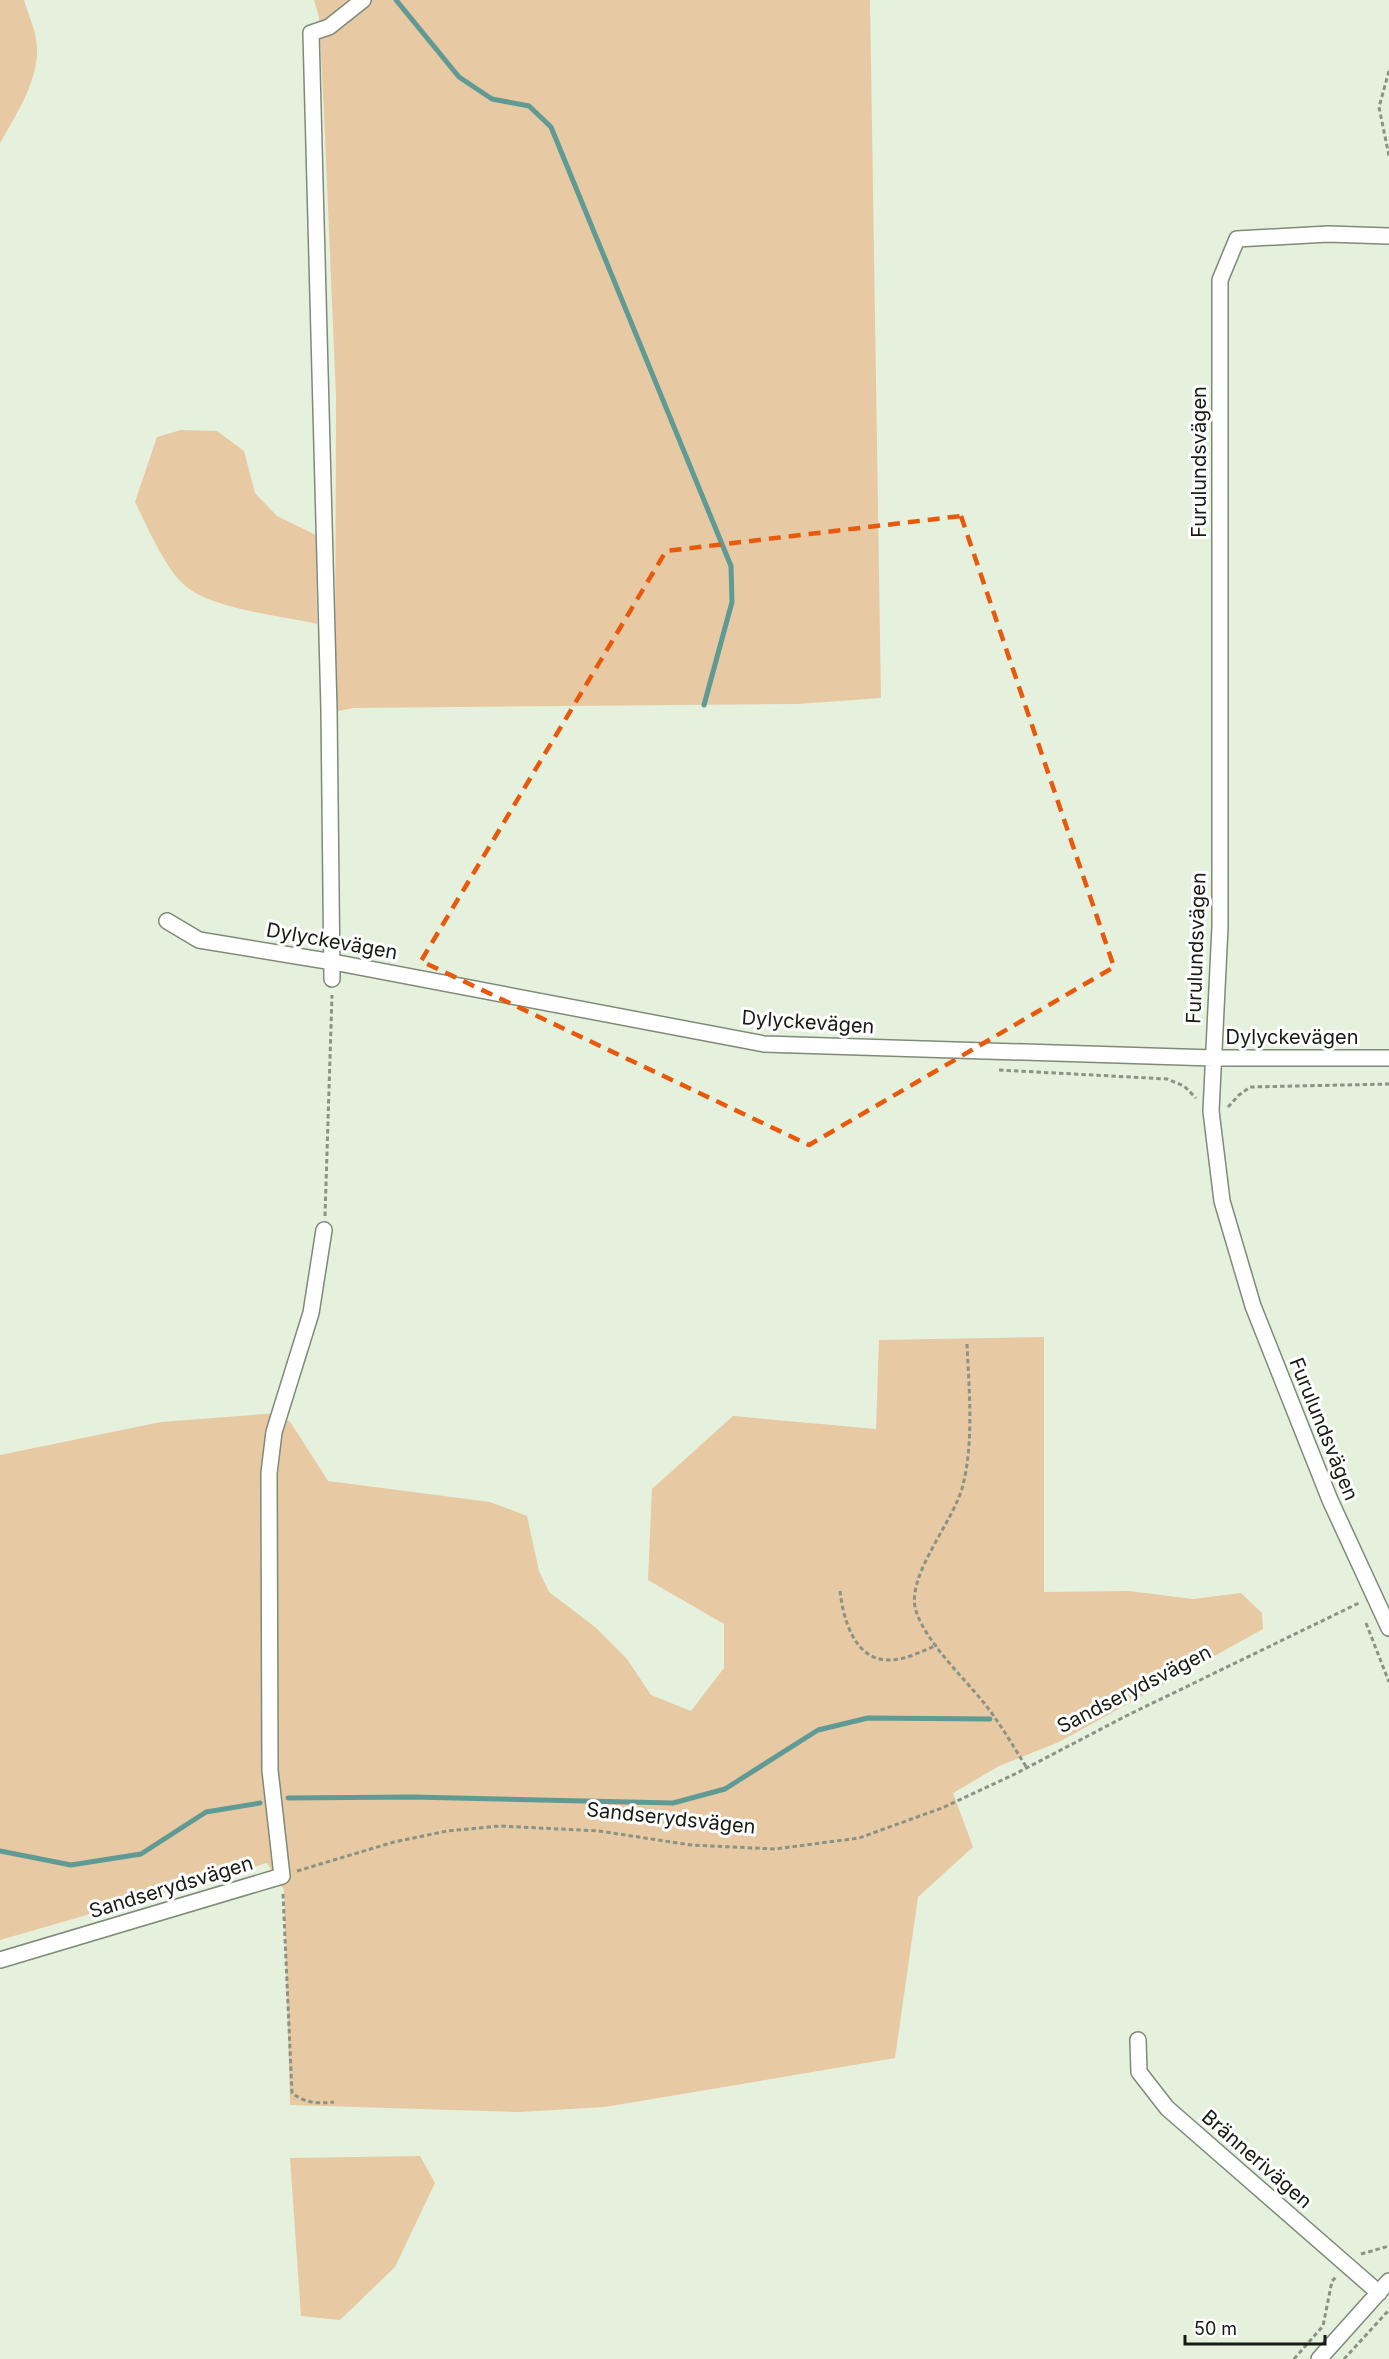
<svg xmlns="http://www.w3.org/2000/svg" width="1389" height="2359" viewBox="0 0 1389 2359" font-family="Inter,sans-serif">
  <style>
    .green { fill: #e7c9a3 }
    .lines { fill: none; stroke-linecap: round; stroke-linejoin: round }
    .stream { stroke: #5f9a95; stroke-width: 5 }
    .street-casing { stroke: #7f8a78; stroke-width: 18 }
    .path { stroke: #8b9385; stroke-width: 3; stroke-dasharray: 4.5 3; stroke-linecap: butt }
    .street { stroke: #fff; stroke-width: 15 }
    .marked { fill: none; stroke: #e8590c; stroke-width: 4.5; stroke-dasharray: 12 8; stroke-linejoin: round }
    .labels { text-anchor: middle; stroke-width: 6; stroke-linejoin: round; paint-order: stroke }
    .street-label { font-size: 20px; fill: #181b14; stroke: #fff }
  </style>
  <rect width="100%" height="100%" fill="#e5f1dd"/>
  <!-- green -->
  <path class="green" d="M 0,0 L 24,0 C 28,14 36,31 37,46 C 39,80 16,115 0,143 Z
    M 314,0 L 870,0 L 881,698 L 798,704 L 353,708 L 335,712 L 336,397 L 324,114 L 319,17 Z
    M 181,430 L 217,431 L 244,451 L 255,493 L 277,516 L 316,535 L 317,624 C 282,616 215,609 188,588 C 167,573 147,526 135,502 L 157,437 Z
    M 1044,1337 L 1044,1592 L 1129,1591 L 1193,1599 L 1241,1593 L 1262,1613 L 1263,1629 L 1059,1742 L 999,1766 L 953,1793 L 973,1847 L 918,1897 L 895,2058 L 605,2107 L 519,2112 L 290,2105 L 284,1890 L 267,1863 L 0,1940 L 0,1455 L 161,1422 L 278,1413 L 291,1423 L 328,1481 L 490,1502 L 527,1516 L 539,1571 L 549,1592 L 595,1627 L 627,1659 L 651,1695 L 691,1711 L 724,1668 L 724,1624 L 648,1580 L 652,1489 L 733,1416 L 876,1429 L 879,1340 Z
    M 420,2156 L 435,2183 L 395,2267 L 340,2320 L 301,2316 L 290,2158 Z"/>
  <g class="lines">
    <!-- stream -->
    <path class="stream" d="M 396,0 L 459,77 L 492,99 L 529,106 L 551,127 L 731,566 L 732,602 L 704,705
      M 288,1798 L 412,1797 L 673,1803 L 725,1789 L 818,1730 L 868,1718 L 990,1719
      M 0,1851 L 71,1865 L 141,1854 L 206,1812 L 260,1803"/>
    <defs>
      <path id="street" d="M 1389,236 L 1328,234 L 1237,239 L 1220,280 L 1220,927 L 1211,1111 L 1222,1201 L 1253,1306 L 1330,1500 L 1389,1628
        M 167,921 L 199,940 L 333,962 L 764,1044 L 1213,1058 L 1389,1058
        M 332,979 L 329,710 L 311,33 L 329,27 L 363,0
        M 0,1960 L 282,1876 L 270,1770 L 269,1473 L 274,1432 L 311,1313 L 324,1230
        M 1138,2040 L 1139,2072 L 1167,2108 L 1379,2293
        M 1319,2359 L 1389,2281"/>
    </defs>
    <!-- street casing -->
    <use href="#street" class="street-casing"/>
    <!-- path -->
    <path class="path" d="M 1389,71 L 1379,107 L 1389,156
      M 999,1070 L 1167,1079 L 1184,1086 L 1196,1098
      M 1228,1107 L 1239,1095 L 1250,1087 L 1389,1084
      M 325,1216 L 332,995
      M 967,1344 C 969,1390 974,1440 963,1485 C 954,1522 905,1576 916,1611 C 926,1642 963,1677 984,1703 C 1000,1723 1013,1746 1027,1768
      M 840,1591 C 843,1618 854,1659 887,1660 C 904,1661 922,1651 937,1645
      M 1366,1623 L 1389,1682
      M 297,1871 L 394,1842 L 447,1831 L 500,1826 L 599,1831 L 691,1845 L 775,1849 L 859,1838 L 942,1808 L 1015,1774 L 1126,1716 L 1361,1602
      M 283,1894 L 292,2093 C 306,2103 317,2104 334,2102
      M 1361,2254 L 1389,2246
      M 1294,2359 L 1323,2326 L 1332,2281 L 1337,2276
      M 1344,2359 L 1389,2310"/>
    <!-- street -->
    <use href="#street" class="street"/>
  </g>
  <!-- marked area -->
  <path class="marked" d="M 961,516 L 1114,967 L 809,1145 L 421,961 L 666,551 Z"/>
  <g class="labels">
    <!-- street labels -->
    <g class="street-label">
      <text transform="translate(1199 462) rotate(-90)" y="7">Furulundsvägen</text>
      <text transform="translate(332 941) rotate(10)" y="7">Dylyckevägen</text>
      <text transform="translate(1196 948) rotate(-88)" y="7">Furulundsvägen</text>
      <text transform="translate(808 1022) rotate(4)" y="7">Dylyckevägen</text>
      <text x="1292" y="1044">Dylyckevägen</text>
      <text transform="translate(1324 1429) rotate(68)" y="7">Furulundsvägen</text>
      <text transform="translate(1134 1689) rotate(-27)" y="7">Sandserydsvägen</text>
      <text transform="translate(671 1818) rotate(6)" y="7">Sandserydsvägen</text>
      <text transform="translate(171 1887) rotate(-17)" y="7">Sandserydsvägen</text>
      <text transform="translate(1257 2159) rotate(41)" y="7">Brännerivägen</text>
    </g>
  </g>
  <!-- scale -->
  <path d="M1185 2335v9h140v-9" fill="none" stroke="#181b14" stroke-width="3"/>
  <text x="1194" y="2335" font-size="18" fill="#181b14" stroke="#ffffff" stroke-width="4.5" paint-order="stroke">50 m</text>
</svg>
